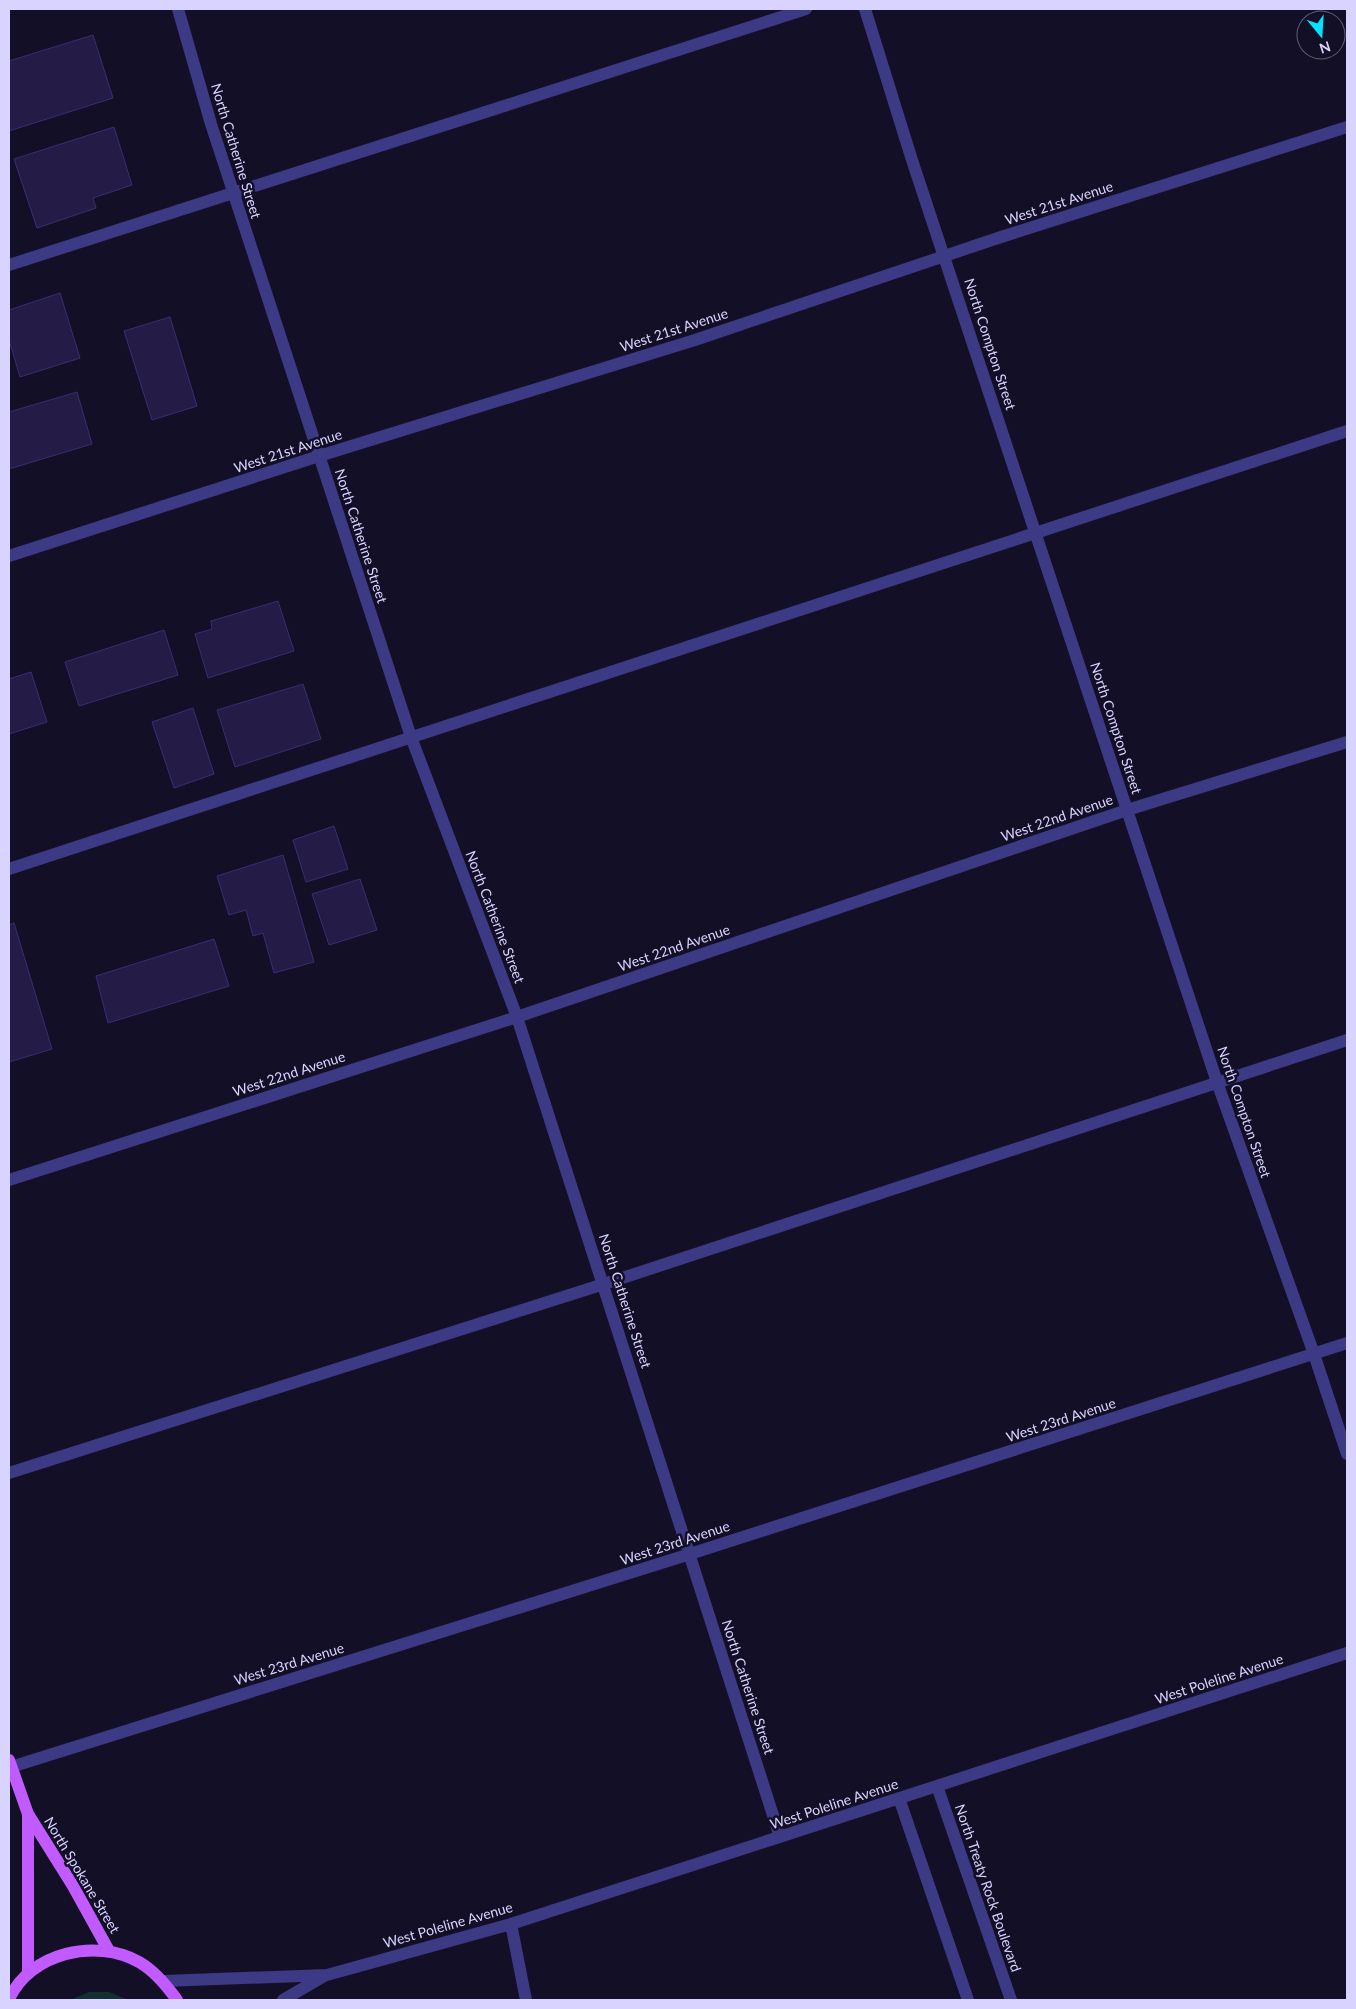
<svg xmlns="http://www.w3.org/2000/svg" width="1356" height="2009" viewBox="0 0 1356 2009" font-family="Lato,sans-serif">
  <style>
    .green { fill: #12302f }
    .building { fill: #241b47; stroke: #3b2d73 }
    .lines { fill: none; stroke-linecap: round; stroke-linejoin: round }
    .minor { stroke: #3d3a85; stroke-width: 12 }
    .major { stroke: #c25bff; stroke-width: 12 }
    .labels { text-anchor: middle; stroke-width: 5; stroke-linejoin: round; paint-order: stroke }
    .street-label { font-size: 14px; fill: #d9d4ff; stroke: #130f26 }
  </style>
  <rect width="100%" height="100%" fill="#130f26"/>
  <!-- green -->
  <path class="green" d="M 89,1992 L 109,1992 L 129,2000 L 70,2000 Z"/>
  <!-- building -->
  <path class="building" d="M 93,35 L 113,98 L 9,131 L 9,61 Z
    M 114,127 L 132,185 L 93,198 L 96,208 L 37,228 L 14,159 Z
    M 60,293 L 80,358 L 20,377 L 9,340 L 9,310 Z
    M 170,317 L 197,406 L 152,420 L 124,331 Z
    M 77,392 L 92,444 L 9,469 L 9,412 Z
    M 278,601 L 294,651 L 208,678 L 195,634 L 212,629 L 211,621 Z
    M 164,630 L 178,675 L 79,706 L 65,662 Z
    M 31,672 L 47,722 L 9,734 L 9,679 Z
    M 303,684 L 321,739 L 235,767 L 217,710 Z
    M 193,708 L 214,774 L 174,788 L 152,722 Z
    M 334,826 L 348,869 L 306,882 L 293,840 Z
    M 283,855 L 314,962 L 274,973 L 263,933 L 253,936 L 246,910 L 229,915 L 217,876 Z
    M 360,879 L 377,930 L 329,945 L 312,894 Z
    M 14,923 L 52,1049 L 9,1062 L 9,925 Z
    M 214,939 L 229,986 L 108,1023 L 96,976 Z"/>
  <g class="lines">
    <!-- minor -->
    <path class="minor" d="M 178,9 L 211,124 L 411,737 L 517,1017 L 780,1837
      M 865,9 L 912,160 L 1217,1082 L 1314,1354 L 1347,1454
      M 9,265 L 806,9
      M 9,556 L 319,456 L 695,340 L 998,238 L 1347,127
      M 9,869 L 1347,431
      M 9,1180 L 517,1017 L 1127,810 L 1347,742
      M 9,1473 L 604,1284 L 1347,1040
      M 11,1767 L 690,1554 L 1347,1343
      M 937,1786 L 1011,2000
      M 899,1798 L 968,2000
      M 511,1924 L 526,2000
      M 164,1981 L 327,1975 L 511,1924 L 1347,1653
      M 283,2000 L 324,1976"/>
    <!-- major -->
    <path class="major" d="M 9,1760 L 28,1814 L 73,1886 L 109,1951
      M 28,1814 L 28,1974
      M 9,1999 C 31,1952 96,1938 139,1962 C 155,1971 167,1986 177,2000"/>
  </g>
  <g class="labels">
    <!-- street labels -->
    <g class="street-label">
      <text transform="translate(236 151) rotate(73)" y="5">North Catherine Street</text>
      <text transform="translate(1059 203) rotate(-18)" y="5">West 21st Avenue</text>
      <text transform="translate(674 330) rotate(-18)" y="5">West 21st Avenue</text>
      <text transform="translate(990 344) rotate(72)" y="5">North Compton Street</text>
      <text transform="translate(288 451) rotate(-18)" y="5">West 21st Avenue</text>
      <text transform="translate(361 536) rotate(72)" y="5">North Catherine Street</text>
      <text transform="translate(1116 728) rotate(72)" y="5">North Compton Street</text>
      <text transform="translate(1057 818) rotate(-19)" y="5">West 22nd Avenue</text>
      <text transform="translate(495 917) rotate(69)" y="5">North Catherine Street</text>
      <text transform="translate(674 948) rotate(-19)" y="5">West 22nd Avenue</text>
      <text transform="translate(289 1074) rotate(-18)" y="5">West 22nd Avenue</text>
      <text transform="translate(1244 1112) rotate(71)" y="5">North Compton Street</text>
      <text transform="translate(625 1301) rotate(72)" y="5">North Catherine Street</text>
      <text transform="translate(1061 1420) rotate(-18)" y="5">West 23rd Avenue</text>
      <text transform="translate(675 1543) rotate(-18)" y="5">West 23rd Avenue</text>
      <text transform="translate(289 1664) rotate(-17)" y="5">West 23rd Avenue</text>
      <text transform="translate(1219 1679) rotate(-18)" y="5">West Poleline Avenue</text>
      <text transform="translate(748 1687) rotate(72)" y="5">North Catherine Street</text>
      <text transform="translate(834 1804) rotate(-18)" y="5">West Poleline Avenue</text>
      <text transform="translate(82 1875) rotate(59)" y="5">North Spokane Street</text>
      <text transform="translate(988 1888) rotate(71)" y="5">North Treaty Rock Boulevard</text>
      <text transform="translate(448 1925) rotate(-16)" y="5">West Poleline Avenue</text>
    </g>
  </g>
  <!-- border -->
  <rect width="1356" height="2009" fill="none" stroke="#d9d4ff" stroke-width="20"/>
  <!-- north arrow -->
  <g transform="translate(1321 35) rotate(162)"><circle r="24" fill="#130f26" stroke="#625e7d"/>
  <path d="M0-4L9 19L0 12L-9 19Z" fill="#00e5ff"/>
  <text y="-8" font-size="14" font-weight="bold" text-anchor="middle" fill="#d9d4ff">N</text>
  </g>
</svg>
